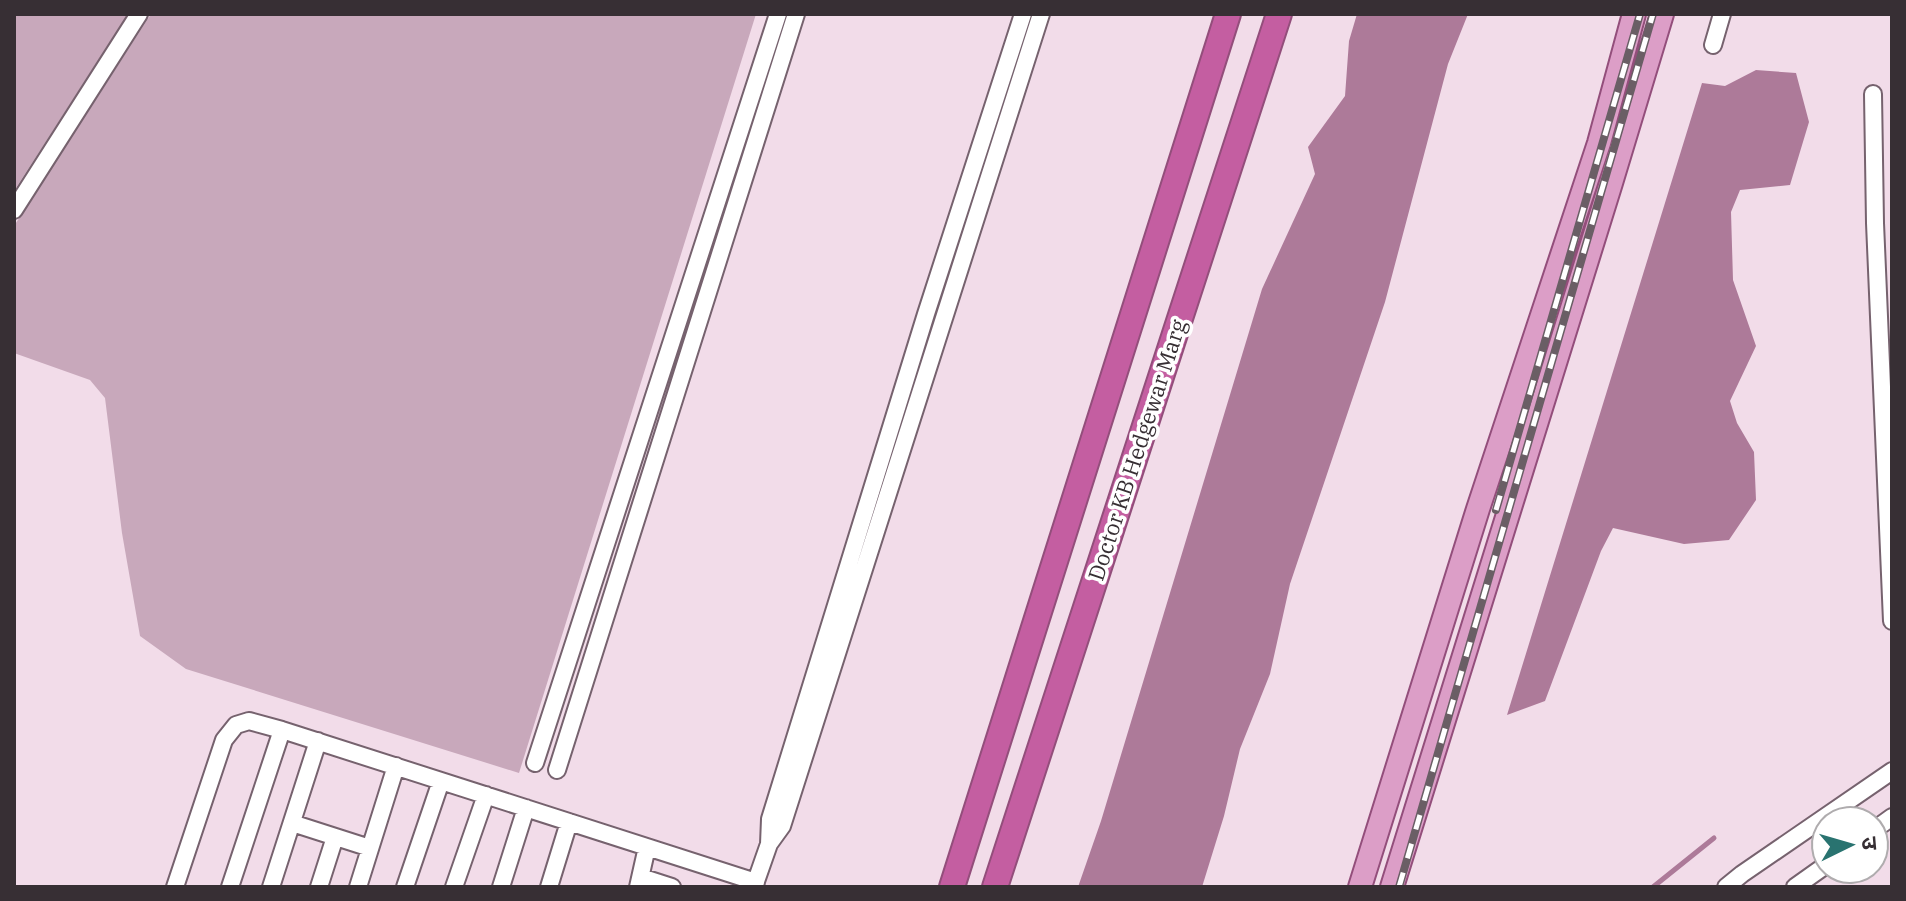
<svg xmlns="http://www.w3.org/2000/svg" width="1906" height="901" viewBox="0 0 1906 901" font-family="'IBM Plex Serif','Noto Sans Devanagari',serif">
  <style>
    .green { fill: #c8a8bb }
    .water { fill: #ad7a99 }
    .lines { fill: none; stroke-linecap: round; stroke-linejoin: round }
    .stream { stroke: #ad7a99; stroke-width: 5 }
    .minor-casing { stroke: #76626e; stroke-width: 20 }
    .major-casing { stroke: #934e7b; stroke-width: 26 }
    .highway-casing { stroke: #934e7b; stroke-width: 28 }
    .minor { stroke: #fff; stroke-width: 16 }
    .major { stroke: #dc9ec7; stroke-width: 22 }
    .highway { stroke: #c45ea1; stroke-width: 24 }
    .rail-casing { stroke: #6a5e65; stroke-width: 8 }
    .rail { stroke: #fff; stroke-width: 5; stroke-dasharray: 15; stroke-linecap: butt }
    .labels { text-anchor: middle; stroke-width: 7; stroke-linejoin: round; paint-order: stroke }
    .street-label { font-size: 22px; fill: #372f34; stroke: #fff }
  </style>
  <rect width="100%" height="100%" fill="#f2dce9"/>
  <!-- green -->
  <path class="green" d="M 14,14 L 128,14 L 14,191 Z
    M 151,14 L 756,14 L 519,773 L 186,669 L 140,636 L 122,533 L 105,398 L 90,380 L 14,353 L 14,226 Z"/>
  <!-- water -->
  <path class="water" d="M 1357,14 L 1468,14 L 1448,64 L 1385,302 L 1290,584 L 1270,674 L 1240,749 L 1224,816 L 1202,887 L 1078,887 L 1101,821 L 1262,289 L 1315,174 L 1308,147 L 1345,96 L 1349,41 Z
    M 1756,70 L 1796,73 L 1809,122 L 1790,185 L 1740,190 L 1731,212 L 1733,280 L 1756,346 L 1730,401 L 1737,423 L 1754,452 L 1756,500 L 1729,540 L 1684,544 L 1613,528 L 1601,551 L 1545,701 L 1507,715 L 1702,83 L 1725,86 Z"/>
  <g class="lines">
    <!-- stream -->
    <path class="stream" d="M 1653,887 L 1714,838"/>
    <defs>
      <path id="minor" d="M 1713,45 L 1722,14
        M 1873,94 L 1875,223 L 1892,621
        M 14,210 L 139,14
        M 535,763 L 778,14
        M 557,770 L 796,14
        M 292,823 L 370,848
        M 1874,830 L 1892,817
        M 769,844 L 770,819 L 926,314 L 1023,14
        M 641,877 L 672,887
        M 175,887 L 224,740 L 236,725 L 249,721 L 282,730 L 756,882
        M 230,887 L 282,730
        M 271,887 L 318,741
        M 319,887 L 335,837
        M 358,887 L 396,766
        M 405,887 L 441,781
        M 454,887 L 486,795
        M 501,887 L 526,808
        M 549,887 L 569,822
        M 638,887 L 647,847
        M 754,887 L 769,844 L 782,826 L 1041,14
        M 1726,887 L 1742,874 L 1892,771
        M 1795,887 L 1826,865"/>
      <path id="major" d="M 1360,887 L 1478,509 L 1599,143 L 1634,14
        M 1392,887 L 1611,183 L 1662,14"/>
      <path id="highway" d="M 952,887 L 1228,14
        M 995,887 L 1279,14"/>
    </defs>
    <!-- minor casing -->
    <use href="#minor" class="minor-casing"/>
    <!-- major casing -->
    <use href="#major" class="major-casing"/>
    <!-- highway casing -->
    <use href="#highway" class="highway-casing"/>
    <!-- minor -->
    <use href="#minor" class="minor"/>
    <!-- major -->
    <use href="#major" class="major"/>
    <!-- highway -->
    <use href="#highway" class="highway"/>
    <defs>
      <path id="rail" d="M 1496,510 L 1640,14
        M 1399,887 L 1653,14"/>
    </defs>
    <!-- rail casing -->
    <use href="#rail" class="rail-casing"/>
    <!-- rail -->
    <use href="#rail" class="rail"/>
  </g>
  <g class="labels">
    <!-- street labels -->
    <g class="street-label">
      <text transform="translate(1137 450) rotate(-72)" y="8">Doctor KB Hedgewar Marg</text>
    </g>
  </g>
  <!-- border -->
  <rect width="1906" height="901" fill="none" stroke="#372f34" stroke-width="32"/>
  <!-- north arrow -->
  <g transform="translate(1850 845) rotate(85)"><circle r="38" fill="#ffffff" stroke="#afacae" stroke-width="2"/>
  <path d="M0-6L14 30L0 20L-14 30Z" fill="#297370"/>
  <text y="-12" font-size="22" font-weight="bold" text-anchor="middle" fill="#372f34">उ</text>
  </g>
</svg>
